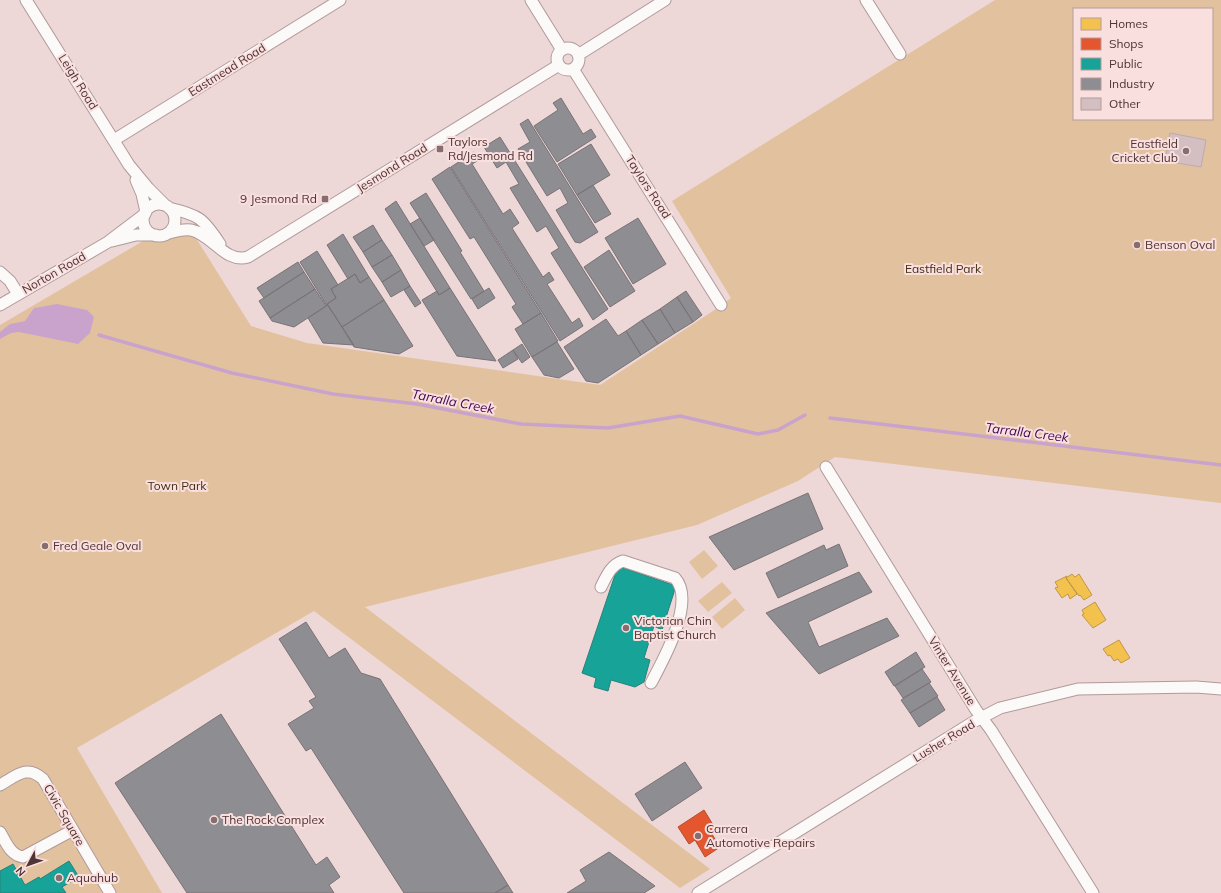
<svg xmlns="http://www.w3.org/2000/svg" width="1221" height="893" viewBox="0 0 1221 893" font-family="Mulish,sans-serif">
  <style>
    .green { fill: #e2c29e; fill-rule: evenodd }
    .water { fill: #c9a3cc }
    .homes { fill: #f2c14e; stroke: #c19746 }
    .shops { fill: #e4572e; stroke: #b74c30 }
    .public { fill: #17a398; stroke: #28827a }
    .industry { fill: #8d8d92; stroke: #7a7276 }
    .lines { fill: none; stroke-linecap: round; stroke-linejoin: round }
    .stream { stroke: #c9a3cc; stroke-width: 3.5 }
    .building { fill: #d3bfc2; stroke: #bea9ad }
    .minor-casing { stroke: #af9a9a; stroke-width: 13 }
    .minor { stroke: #fcf9f9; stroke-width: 11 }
    .poi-dot { fill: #866d6e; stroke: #fadfdf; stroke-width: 1.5 }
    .labels { text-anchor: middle; stroke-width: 4; stroke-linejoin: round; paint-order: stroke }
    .street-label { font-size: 12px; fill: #4f3435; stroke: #fadfdf }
    .poi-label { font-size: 12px; fill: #4f3435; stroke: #fadfdf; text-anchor: start }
    .park-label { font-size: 12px; fill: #402e11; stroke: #fadfdf }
    .water-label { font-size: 13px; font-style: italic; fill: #410651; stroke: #fadfdf }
  </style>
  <rect width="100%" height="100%" fill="#edd7d7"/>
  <!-- green -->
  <path class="green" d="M 995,0 L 1221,0 L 1221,503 L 835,457 L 798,481 L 697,525 L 365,607 L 710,869 L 680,888 L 314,611 L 77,748 L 162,893 L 0,893 L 0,325 L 143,241 L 163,241 L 179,236 L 194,235 L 251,326 L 307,343 L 600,385 L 713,311 L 731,298 L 672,201 ZM 1074,9 L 1212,9 L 1212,119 L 1074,119 Z
    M 704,550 L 718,566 L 702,579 L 689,562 Z
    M 722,582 L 732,593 L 708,612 L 698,601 Z
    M 735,598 L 745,610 L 722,629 L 712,617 Z"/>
  <!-- water -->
  <path class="water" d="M 57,304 L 87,310 L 94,317 L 90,333 L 78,344 L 19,332 L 11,333 L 0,339 L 0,332 L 10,324 L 25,321 L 34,308 Z"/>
  <!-- homes -->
  <path class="homes" d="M 1072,574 L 1075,577 L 1079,574 L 1092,595 L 1084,600 L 1080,595 L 1079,596 L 1066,578 Z
    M 1067,576 L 1066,578 L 1077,594 L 1070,599 L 1068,594 L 1062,598 L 1055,588 L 1058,587 L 1055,582 Z
    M 1095,602 L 1106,620 L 1093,628 L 1082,615 L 1084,614 L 1082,610 Z
    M 1119,640 L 1130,658 L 1121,663 L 1118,659 L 1114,661 L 1110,655 L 1108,656 L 1103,649 Z"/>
  <!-- shops -->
  <path class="shops" d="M 704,810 L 715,828 L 710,831 L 720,847 L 705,857 L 695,840 L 689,844 L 678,827 Z"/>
  <!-- public -->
  <path class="public" d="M 618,566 L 676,586 L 662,630 L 654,626 L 644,658 L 650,660 L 644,682 L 635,687 L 611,680 L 608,691 L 594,687 L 596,678 L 582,673 Z
    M 69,861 L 79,877 L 62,887 L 66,893 L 0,893 L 0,871 L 13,864 L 25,885 L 39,877 L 40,879 Z"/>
  <!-- industry -->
  <path class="industry" d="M 561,98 L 583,134 L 591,129 L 596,137 L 557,162 L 534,126 L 558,110 L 553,103 Z
    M 528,119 L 598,232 L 580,243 L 575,242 L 556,210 L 568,203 L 560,188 L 547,196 L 518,149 L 530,142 L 520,124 Z
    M 500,137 L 608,309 L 593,320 L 551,253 L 559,248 L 546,226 L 537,232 L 510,188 L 519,184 L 506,162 L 497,168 L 484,147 Z
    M 591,144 L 610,175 L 577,195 L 558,164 Z
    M 474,152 L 479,160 L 472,164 L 503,214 L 510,209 L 519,223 L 512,228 L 543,277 L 549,272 L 554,280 L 547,284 L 572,323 L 579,318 L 583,326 L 560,341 L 451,167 Z
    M 450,167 L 541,313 L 523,324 L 512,307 L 516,304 L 474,237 L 470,239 L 432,179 Z
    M 593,185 L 611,214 L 595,223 L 577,195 Z
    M 426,193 L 462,251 L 460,252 L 484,291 L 471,299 L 410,203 Z
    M 396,201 L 450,288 L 439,295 L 385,209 Z
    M 420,218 L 434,240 L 424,246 L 410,224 Z
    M 638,218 L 666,264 L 633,284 L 605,238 Z
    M 373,225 L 382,240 L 363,252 L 353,237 Z
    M 343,234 L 369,277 L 360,283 L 355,274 L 348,279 L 327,245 Z
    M 382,240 L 392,255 L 372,267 L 363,252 Z
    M 609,250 L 635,291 L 610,307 L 584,267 Z
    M 317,251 L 338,285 L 331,289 L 336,298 L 327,304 L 327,306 L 300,262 Z
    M 392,255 L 401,270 L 382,282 L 372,267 Z
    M 298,262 L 304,272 L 264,298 L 257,288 Z
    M 401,270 L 410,286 L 391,297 L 382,282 Z
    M 304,272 L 315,289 L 270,318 L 259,301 Z
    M 355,274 L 360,283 L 369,277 L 384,300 L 342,327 L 327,304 L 336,298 L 331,289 Z
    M 410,286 L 421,303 L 415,307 L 404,290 Z
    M 450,288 L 496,361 L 457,356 L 422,300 L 437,291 L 439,295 Z
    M 489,288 L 495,298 L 478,309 L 472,299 Z
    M 315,289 L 326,306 L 294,327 L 272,321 L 270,318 Z
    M 686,291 L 702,315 L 693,322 L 677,297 Z
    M 677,297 L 693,322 L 675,333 L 660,309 Z
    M 384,300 L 413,346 L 399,354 L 354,347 L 342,327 Z
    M 328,305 L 342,327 L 354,345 L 323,343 L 308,318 Z
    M 660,309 L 675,333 L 658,344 L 642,320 Z
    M 541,313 L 558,341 L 532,357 L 515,329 Z
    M 606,319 L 618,336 L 626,331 L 641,355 L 598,383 L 586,381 L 564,347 Z
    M 642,320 L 658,344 L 641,355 L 626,331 Z
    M 557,342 L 574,369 L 559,378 L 544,375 L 532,357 Z
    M 522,344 L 530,357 L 522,363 L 513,350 Z
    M 513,350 L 518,359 L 503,368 L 498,360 Z
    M 808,493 L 823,529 L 734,570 L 709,537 Z
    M 839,544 L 848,566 L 778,598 L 766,573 L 824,545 L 826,550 Z
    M 859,572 L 872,592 L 808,622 L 819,647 L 887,618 L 899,636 L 819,674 L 766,613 Z
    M 306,622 L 329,658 L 345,648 L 361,673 L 380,679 L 508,885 L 495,893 L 404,893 L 311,748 L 306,751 L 288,724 L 314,708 L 309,701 L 316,697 L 279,639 Z
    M 916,652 L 925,667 L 894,686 L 885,672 Z
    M 922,669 L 931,682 L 903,698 L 895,686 Z
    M 929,683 L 938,696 L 910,713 L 901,700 Z
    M 937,697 L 945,710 L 919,727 L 910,713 Z
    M 221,714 L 316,865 L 327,857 L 340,877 L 329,885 L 334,893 L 187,893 L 115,783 Z
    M 685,762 L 702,788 L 652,821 L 635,794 Z
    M 609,852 L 655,886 L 644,893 L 567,893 L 586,881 L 580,870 Z
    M 508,885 L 513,893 L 495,893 Z"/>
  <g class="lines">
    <!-- stream -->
    <path class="stream" d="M 99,335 L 232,373 L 333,394 L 417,404 L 521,424 L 608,428 L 680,416 L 758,434 L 778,430 L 805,415
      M 830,418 L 1221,465"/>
  </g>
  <!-- building -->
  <path class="building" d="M 1170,133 L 1206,140 L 1201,167 L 1165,161 Z"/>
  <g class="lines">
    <defs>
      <path id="minor" d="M 26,0 L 129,165 L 148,188 L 165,205
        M 531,0 L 562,50
        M 866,0 L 900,54
        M557 59a11 11 0 1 1 22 0a11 11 0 1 1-22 0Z
        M 578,55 L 665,0
        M 573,69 L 721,305
        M 114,140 L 340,0
        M 136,180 L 142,194 L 146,212
        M143 220a16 16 0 1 1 32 0a16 16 0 1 1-32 0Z
        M 169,208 C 199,215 203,218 220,244
        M 169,233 C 176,231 183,229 191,230 C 212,234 225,264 248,257 L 559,65
        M 112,241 L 136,235 L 156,235
        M 0,272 L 10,281 L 18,294
        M 0,305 L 108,242 L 145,214
        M 826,467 L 976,710 L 991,730 L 1093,893
        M 601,587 C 607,575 611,565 623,561 L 675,578 C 696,601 664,659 651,683
        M 0,785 C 16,776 27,764 43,779 L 110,893
        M 0,832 C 6,842 10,855 23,857 L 73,830
        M 698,893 L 975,721 L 1000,708 L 1078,689 L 1196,687 L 1221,689"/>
    </defs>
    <!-- minor casing -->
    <use href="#minor" class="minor-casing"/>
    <!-- minor -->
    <use href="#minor" class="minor"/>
  </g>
  <!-- markers -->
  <g class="poi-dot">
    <rect x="436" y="145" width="8" height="8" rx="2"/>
    <circle cx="1186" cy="151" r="4"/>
    <rect x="321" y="195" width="8" height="8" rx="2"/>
    <circle cx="1137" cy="245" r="4"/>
    <circle cx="45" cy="546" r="4"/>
    <circle cx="626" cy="628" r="4"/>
    <circle cx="214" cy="820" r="4"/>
    <circle cx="698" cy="836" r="4"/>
    <circle cx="59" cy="878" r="4"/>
  </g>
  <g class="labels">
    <!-- street labels -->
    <g class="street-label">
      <text transform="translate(227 70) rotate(-32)" y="4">Eastmead Road</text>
      <text transform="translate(78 82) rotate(58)" y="4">Leigh Road</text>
      <text transform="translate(392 168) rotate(-32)" y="4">Jesmond Road</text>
      <text transform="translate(648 187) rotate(57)" y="4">Taylors Road</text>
      <text transform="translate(54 273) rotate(-30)" y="4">Norton Road</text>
      <text transform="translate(952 671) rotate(58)" y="4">Vinter Avenue</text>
      <text transform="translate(944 741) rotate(-31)" y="4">Lusher Road</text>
      <text transform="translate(64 815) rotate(60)" y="4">Civic Square</text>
    </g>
    <!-- poi labels -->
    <g class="poi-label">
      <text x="448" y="146">Taylors<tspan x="448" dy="14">Rd/Jesmond Rd</tspan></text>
      <text x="1178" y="148" text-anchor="end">Eastfield<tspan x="1178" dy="14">Cricket Club</tspan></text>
      <text x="317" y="203" text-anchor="end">9 Jesmond Rd</text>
      <text x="1145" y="249">Benson Oval</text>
      <text x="53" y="550">Fred Geale Oval</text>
      <text x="634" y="625">Victorian Chin<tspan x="634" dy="14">Baptist Church</tspan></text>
      <text x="222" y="824">The Rock Complex</text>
      <text x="706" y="833">Carrera<tspan x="706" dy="14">Automotive Repairs</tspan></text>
      <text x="67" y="882">Aquahub</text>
    </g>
    <!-- park labels -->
    <g class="park-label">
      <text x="943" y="273">Eastfield Park</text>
      <text x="177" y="490">Town Park</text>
    </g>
    <!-- water labels -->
    <g class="water-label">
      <text transform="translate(453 401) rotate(11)" y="5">Tarralla Creek</text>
      <text transform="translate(1027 432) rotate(7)" y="5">Tarralla Creek</text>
    </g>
  </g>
  <!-- legend -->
  <rect x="1073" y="8" width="140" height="112" fill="#fadfdf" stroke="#b69b9b"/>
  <rect x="1081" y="18" width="20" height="12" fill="#f2c14e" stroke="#b69b9b"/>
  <text x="1109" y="28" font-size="12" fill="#4f3435">Homes</text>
  <rect x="1081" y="38" width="20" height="12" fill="#e4572e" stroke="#b69b9b"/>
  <text x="1109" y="48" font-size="12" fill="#4f3435">Shops</text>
  <rect x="1081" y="58" width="20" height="12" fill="#17a398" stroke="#b69b9b"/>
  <text x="1109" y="68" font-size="12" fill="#4f3435">Public</text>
  <rect x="1081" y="78" width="20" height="12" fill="#8d8d92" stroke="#b69b9b"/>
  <text x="1109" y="88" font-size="12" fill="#4f3435">Industry</text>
  <rect x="1081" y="98" width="20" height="12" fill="#d3bfc2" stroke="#b69b9b"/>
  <text x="1109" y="108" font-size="12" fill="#4f3435">Other</text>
  <!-- north arrow -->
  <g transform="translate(28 865) rotate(229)" stroke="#fadfdf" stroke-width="3" paint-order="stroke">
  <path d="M0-3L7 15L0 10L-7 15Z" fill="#4f3435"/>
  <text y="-6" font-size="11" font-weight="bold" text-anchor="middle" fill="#4f3435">N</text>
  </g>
</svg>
